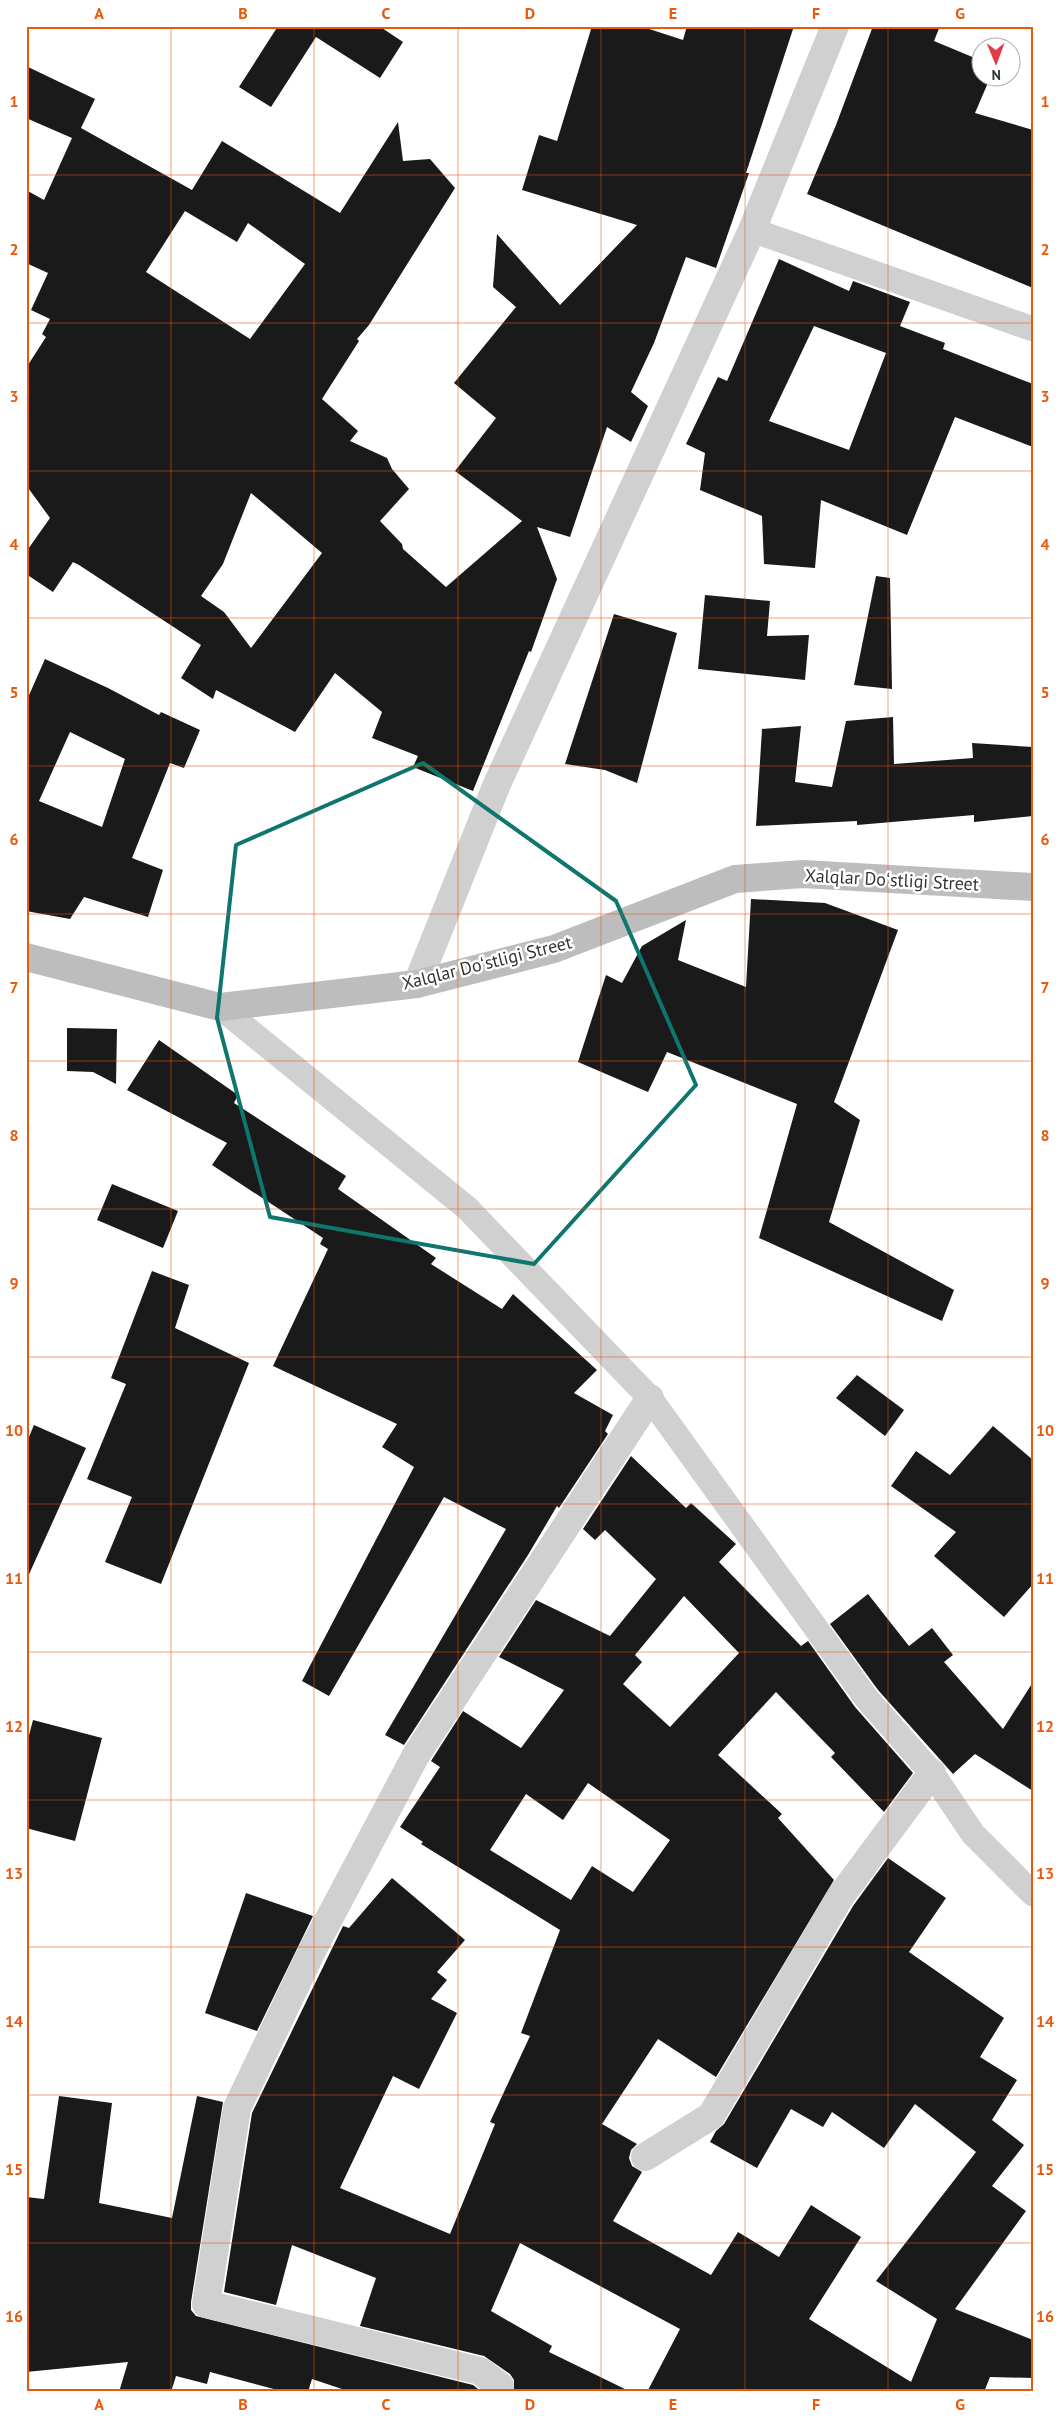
<svg xmlns="http://www.w3.org/2000/svg" width="1059" height="2418" viewBox="0 0 1059 2418" font-family="'PT Sans',sans-serif">
  <style>
    .building { fill: #1a1a1a; fill-rule: evenodd }
    .lines { fill: none; stroke-linecap: round; stroke-linejoin: round }
    .service { stroke: #d0d0d0; stroke-width: 25 }
    .minor { stroke: #d0d0d0; stroke-width: 28 }
    .secondary { stroke: #bdbdbd; stroke-width: 28 }
    .marked { fill: none; stroke: #0f766e; stroke-width: 4; stroke-linejoin: round }
    .grid { fill: none; stroke: #e8590c; stroke-width: 1; stroke-opacity: 0.55 }
    .labels { text-anchor: middle; stroke-width: 5; stroke-linejoin: round; paint-order: stroke }
    .street-label { font-size: 18px; fill: #333; stroke: #fff }
    .neatline { fill: none; stroke: #e8590c; stroke-width: 2 }
    .grid-label { font-size: 16px; text-anchor: middle; font-weight: bold; fill: #e8590c }
  </style>
  <rect width="100%" height="100%" fill="#fff"/>
  <!-- building -->
  <path class="building" d="M 278,26 L 379,26 L 403,42 L 380,78 L 316,37 L 271,107 L 239,87 Z
    M 592,26 L 640,26 L 683,40 L 687,26 L 794,26 L 746,173 L 749,173 L 716,268 L 686,257 L 654,343 L 631,392 L 648,406 L 631,442 L 607,427 L 570,537 L 537,527 L 557,579 L 531,652 L 529,651 L 473,791 L 413,767 L 418,756 L 372,738 L 382,712 L 335,673 L 295,732 L 216,690 L 213,699 L 181,678 L 201,645 L 79,565 L 73,562 L 53,592 L 26,574 L 26,552 L 50,518 L 26,485 L 26,368 L 46,337 L 42,334 L 50,319 L 31,310 L 48,273 L 26,263 L 26,190 L 44,200 L 72,138 L 26,118 L 26,66 L 95,99 L 81,128 L 192,190 L 222,141 L 340,213 L 398,122 L 403,161 L 430,159 L 455,188 L 369,325 L 357,339 L 359,341 L 322,399 L 358,431 L 350,441 L 387,458 L 392,469 L 409,489 L 380,521 L 402,544 L 403,549 L 446,587 L 522,521 L 455,471 L 496,418 L 454,383 L 516,307 L 493,287 L 497,234 L 560,305 L 637,225 L 522,190 L 539,135 L 557,141 ZM 185,211 L 237,242 L 248,223 L 305,264 L 250,339 L 146,272 ZM 251,493 L 322,553 L 251,648 L 224,612 L 201,596 L 223,564 Z
    M 873,26 L 940,26 L 934,41 L 982,61 L 982,78 L 990,78 L 975,113 L 1033,130 L 1033,288 L 807,194 L 836,125 Z
    M 779,259 L 849,291 L 853,281 L 910,302 L 900,326 L 945,343 L 943,349 L 1033,384 L 1033,447 L 955,417 L 907,535 L 821,500 L 815,568 L 764,564 L 762,516 L 700,490 L 705,453 L 686,444 L 718,377 L 727,381 ZM 814,326 L 886,353 L 849,450 L 769,421 Z
    M 876,576 L 890,578 L 892,689 L 854,685 Z
    M 705,595 L 770,601 L 767,636 L 809,635 L 805,680 L 698,669 Z
    M 614,614 L 677,633 L 637,783 L 605,770 L 565,764 Z
    M 45,659 L 108,688 L 159,715 L 161,712 L 200,730 L 184,768 L 170,763 L 132,858 L 163,870 L 148,917 L 84,897 L 70,919 L 26,911 L 26,702 ZM 70,732 L 125,759 L 102,827 L 39,801 Z
    M 893,717 L 894,764 L 973,758 L 972,743 L 1033,747 L 1033,816 L 974,822 L 974,815 L 857,825 L 857,821 L 756,826 L 762,729 L 801,726 L 795,782 L 832,787 L 846,721 Z
    M 751,899 L 825,903 L 898,930 L 834,1102 L 860,1120 L 829,1222 L 954,1290 L 942,1321 L 759,1238 L 797,1104 L 667,1052 L 648,1092 L 578,1062 L 606,975 L 622,983 L 642,946 L 686,920 L 678,960 L 746,987 Z
    M 67,1028 L 117,1029 L 116,1084 L 93,1072 L 67,1071 Z
    M 159,1040 L 238,1095 L 234,1103 L 346,1176 L 338,1189 L 436,1258 L 431,1264 L 502,1309 L 513,1294 L 597,1370 L 574,1393 L 613,1415 L 605,1431 L 608,1434 L 559,1508 L 557,1506 L 528,1555 L 404,1745 L 385,1735 L 506,1529 L 444,1497 L 329,1696 L 302,1681 L 414,1467 L 382,1447 L 397,1424 L 273,1366 L 328,1249 L 320,1244 L 323,1238 L 212,1165 L 227,1143 L 127,1090 Z
    M 112,1184 L 178,1211 L 163,1248 L 97,1220 Z
    M 152,1271 L 189,1285 L 175,1328 L 249,1363 L 161,1584 L 105,1562 L 132,1497 L 87,1479 L 126,1384 L 111,1378 Z
    M 857,1375 L 904,1410 L 885,1436 L 836,1398 Z
    M 34,1425 L 86,1448 L 26,1581 L 26,1444 Z
    M 993,1426 L 1033,1460 L 1033,1584 L 1004,1617 L 934,1556 L 956,1532 L 891,1486 L 916,1451 L 950,1475 Z
    M 631,1456 L 686,1508 L 691,1503 L 736,1544 L 719,1562 L 801,1646 L 808,1641 L 855,1707 L 913,1773 L 884,1812 L 831,1757 L 835,1753 L 776,1692 L 718,1755 L 782,1814 L 778,1818 L 834,1880 L 716,2077 L 658,2039 L 602,2124 L 637,2144 L 631,2150 L 629,2158 L 632,2166 L 642,2172 L 613,2221 L 711,2275 L 738,2232 L 779,2257 L 811,2205 L 861,2237 L 809,2319 L 911,2382 L 937,2319 L 876,2281 L 976,2152 L 915,2104 L 884,2148 L 832,2112 L 823,2127 L 791,2109 L 757,2168 L 710,2142 L 716,2131 L 724,2124 L 853,1906 L 888,1858 L 946,1898 L 909,1952 L 1004,2018 L 980,2057 L 1017,2080 L 992,2120 L 1024,2145 L 992,2186 L 1026,2211 L 955,2309 L 1033,2340 L 1033,2378 L 990,2377 L 984,2392 L 647,2392 L 680,2329 L 520,2243 L 491,2311 L 552,2346 L 549,2352 L 631,2392 L 514,2392 L 514,2380 L 510,2374 L 484,2356 L 360,2326 L 376,2278 L 292,2245 L 276,2305 L 224,2292 L 252,2113 L 343,1926 L 349,1928 L 392,1878 L 465,1940 L 437,1972 L 447,1980 L 431,1999 L 457,2013 L 419,2089 L 393,2076 L 340,2188 L 450,2234 L 495,2124 L 490,2122 L 530,2036 L 521,2033 L 560,1930 L 421,1844 L 423,1842 L 400,1827 L 440,1767 L 431,1761 L 463,1711 L 521,1748 L 564,1690 L 499,1657 L 536,1600 L 610,1636 L 656,1579 L 605,1530 L 595,1540 L 583,1529 ZM 684,1596 L 739,1653 L 670,1727 L 623,1684 L 642,1662 L 635,1655 ZM 588,1783 L 670,1840 L 633,1892 L 592,1866 L 571,1900 L 490,1850 L 526,1794 L 563,1820 Z
    M 868,1594 L 909,1646 L 932,1628 L 953,1655 L 944,1662 L 1003,1729 L 1033,1682 L 1033,1791 L 975,1754 L 953,1774 L 878,1690 L 830,1624 Z
    M 33,1720 L 102,1738 L 75,1841 L 26,1828 L 26,1747 Z
    M 246,1893 L 313,1916 L 257,2031 L 205,2013 Z
    M 59,2096 L 112,2103 L 99,2203 L 172,2218 L 197,2096 L 223,2102 L 191,2302 L 191,2310 L 196,2316 L 473,2385 L 482,2392 L 351,2392 L 312,2379 L 308,2392 L 285,2392 L 210,2372 L 207,2384 L 176,2376 L 171,2392 L 119,2392 L 128,2362 L 26,2372 L 26,2197 L 44,2199 Z"/>
  <g class="lines">
    <!-- service -->
    <path class="service" d="M 752,230 L 1033,329
      M 220,1007 L 467,1208 L 650,1398 L 867,1699 L 932,1773 L 973,1834 L 1033,1894"/>
    <!-- minor -->
    <path class="minor" d="M 417,984 L 497,784 L 752,230 L 835,26
      M 645,2157 L 711,2116 L 840,1897 L 932,1773
      M 500,2386 L 480,2371 L 206,2304 L 237,2108 L 313,1949 L 416,1755 L 650,1398"/>
    <!-- secondary -->
    <path class="secondary" d="M 26,957 L 220,1007 L 417,984 L 554,949 L 735,879 L 803,874 L 1033,887"/>
  </g>
  <!-- marked area -->
  <path class="marked" d="M 423,763 L 616,901 L 696,1085 L 534,1264 L 270,1217 L 217,1018 L 236,845 Z"/>
  <!-- grid -->
  <path class="grid" d="M 171,26 L 171,2392M 314,26 L 314,2392M 458,26 L 458,2392M 601,26 L 601,2392M 745,26 L 745,2392M 888,26 L 888,2392M 26,175 L 1033,175M 26,323 L 1033,323M 26,471 L 1033,471M 26,618 L 1033,618M 26,766 L 1033,766M 26,914 L 1033,914M 26,1061 L 1033,1061M 26,1209 L 1033,1209M 26,1357 L 1033,1357M 26,1504 L 1033,1504M 26,1652 L 1033,1652M 26,1800 L 1033,1800M 26,1947 L 1033,1947M 26,2095 L 1033,2095M 26,2243 L 1033,2243"/>
  <g class="labels">
    <!-- street labels -->
    <g class="street-label">
      <text transform="translate(892 880) rotate(3)" y="6">Xalqlar Doʻstligi Street</text>
      <text transform="translate(487 963) rotate(-14)" y="6">Xalqlar Doʻstligi Street</text>
    </g>
  </g>
  <!-- border -->
  <rect width="1059" height="2418" fill="none" stroke="#ffffff" stroke-width="55"/>
  <!-- north arrow -->
  <g transform="translate(996 62) rotate(179)"><circle r="24" fill="#ffffff" stroke="#adadad"/>
  <path d="M0-4L9 19L0 12L-9 19Z" fill="#e63946"/>
  <text y="-8" font-size="14" font-weight="bold" text-anchor="middle" fill="#333333">N</text>
  </g>
  <rect x="28" y="28" width="1004" height="2362" class="neatline"/>
  <g class="grid-label">
    <text x="99" y="19">A</text>
    <text x="243" y="19">B</text>
    <text x="386" y="19">C</text>
    <text x="530" y="19">D</text>
    <text x="673" y="19">E</text>
    <text x="816" y="19">F</text>
    <text x="960" y="19">G</text>
    <text x="14" y="107">1</text>
    <text x="1045" y="107">1</text>
    <text x="14" y="255">2</text>
    <text x="1045" y="255">2</text>
    <text x="14" y="402">3</text>
    <text x="1045" y="402">3</text>
    <text x="14" y="550">4</text>
    <text x="1045" y="550">4</text>
    <text x="14" y="698">5</text>
    <text x="1045" y="698">5</text>
    <text x="14" y="845">6</text>
    <text x="1045" y="845">6</text>
    <text x="14" y="993">7</text>
    <text x="1045" y="993">7</text>
    <text x="14" y="1141">8</text>
    <text x="1045" y="1141">8</text>
    <text x="14" y="1289">9</text>
    <text x="1045" y="1289">9</text>
    <text x="14" y="1436">10</text>
    <text x="1045" y="1436">10</text>
    <text x="14" y="1584">11</text>
    <text x="1045" y="1584">11</text>
    <text x="14" y="1732">12</text>
    <text x="1045" y="1732">12</text>
    <text x="14" y="1879">13</text>
    <text x="1045" y="1879">13</text>
    <text x="14" y="2027">14</text>
    <text x="1045" y="2027">14</text>
    <text x="14" y="2175">15</text>
    <text x="1045" y="2175">15</text>
    <text x="14" y="2322">16</text>
    <text x="1045" y="2322">16</text>
    <text x="99" y="2410">A</text>
    <text x="243" y="2410">B</text>
    <text x="386" y="2410">C</text>
    <text x="530" y="2410">D</text>
    <text x="673" y="2410">E</text>
    <text x="816" y="2410">F</text>
    <text x="960" y="2410">G</text>
  </g>
</svg>
